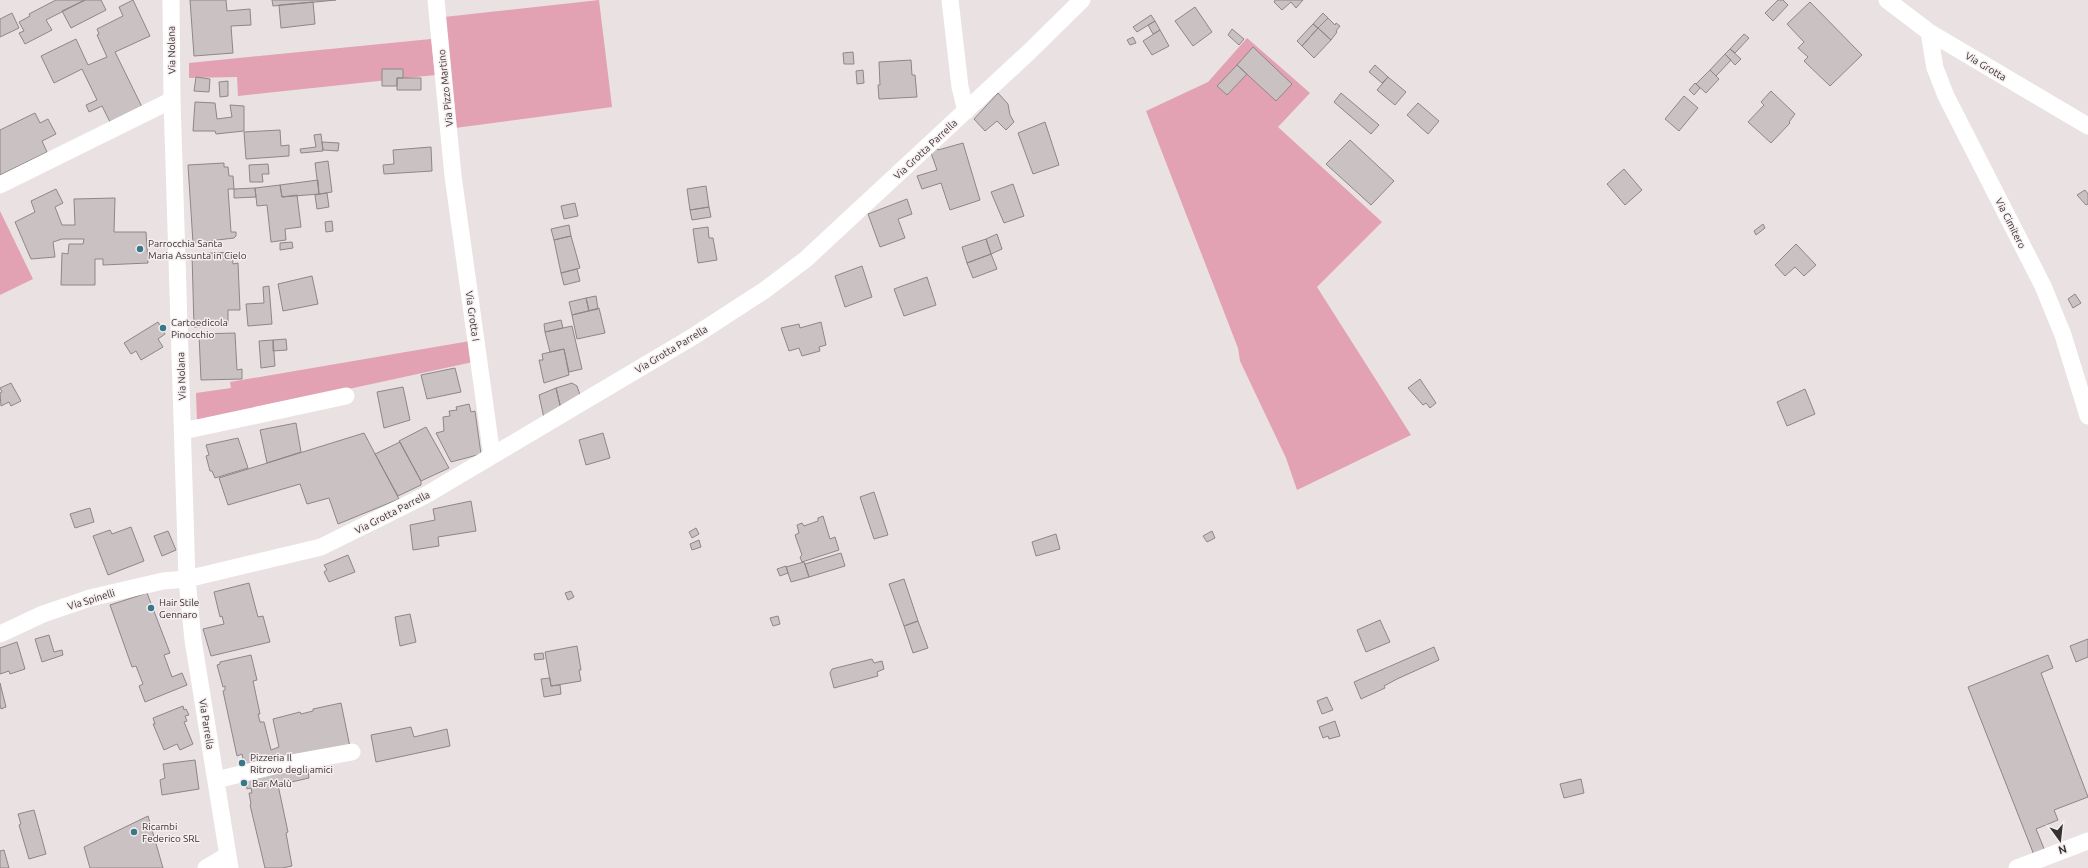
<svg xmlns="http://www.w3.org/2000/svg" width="2088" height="868" viewBox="0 0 2088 868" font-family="Ubuntu,sans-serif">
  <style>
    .green { fill: #e2a2b3 }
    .building { fill: #cac1c3; stroke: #8e8688 }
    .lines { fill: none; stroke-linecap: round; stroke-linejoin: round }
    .minor { stroke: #fff; stroke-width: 17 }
    .poi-dot { fill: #37798a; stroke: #f7eef0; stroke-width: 1.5 }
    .labels { text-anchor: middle; stroke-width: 3; stroke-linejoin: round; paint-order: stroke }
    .street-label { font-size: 10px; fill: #353232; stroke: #f7eef0 }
    .poi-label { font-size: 10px; fill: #353232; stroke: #f7eef0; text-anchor: start }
  </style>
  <rect width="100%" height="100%" fill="#eae1e3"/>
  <!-- green -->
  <path class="green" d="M 599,0 L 612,107 L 455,128 L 444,17 Z
    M 1247,38 L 1310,93 L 1278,127 L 1382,222 L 1317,287 L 1411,435 L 1297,490 L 1286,458 L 1240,361 L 1238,348 L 1146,111 L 1208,82 Z
    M 431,39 L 435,75 L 238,96 L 237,77 L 189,78 L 189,63 Z
    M 0,211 L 33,279 L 0,295 Z
    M 470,341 L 473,362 L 197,422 L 196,393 L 231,388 L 230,382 Z"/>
  <!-- building -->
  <path class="building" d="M 56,0 L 85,0 L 46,20 L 52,30 L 25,44 L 19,33 L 24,31 L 19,22 L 30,16 L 29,14 Z
    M 85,0 L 101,0 L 106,10 L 71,28 L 62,11 Z
    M 133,0 L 150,36 L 115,52 L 142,107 L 110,122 L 102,106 L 89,112 L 86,105 L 97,100 L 82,69 L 54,83 L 41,56 L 76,39 L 88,65 L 107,57 L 97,35 L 99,34 L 97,29 L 123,16 L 119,7 Z
    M 190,0 L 226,0 L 227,11 L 250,9 L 251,25 L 231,26 L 233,53 L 194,56 Z
    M 272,0 L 336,0 L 273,6 Z
    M 1275,0 L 1303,0 L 1296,8 L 1291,2 L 1282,10 L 1274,2 Z
    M 1778,0 L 1783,0 L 1788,5 L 1773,21 L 1765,13 Z
    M 313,2 L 315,24 L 281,28 L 279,5 Z
    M 1810,2 L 1862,55 L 1830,86 L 1804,61 L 1808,57 L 1798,48 L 1804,42 L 1787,24 Z
    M 1195,7 L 1212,32 L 1193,46 L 1175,21 Z
    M 12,13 L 19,28 L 0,37 L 0,19 Z
    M 1323,13 L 1328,18 L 1318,28 L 1313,24 Z
    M 1151,15 L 1155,21 L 1137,32 L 1133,27 Z
    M 1328,18 L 1335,25 L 1336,23 L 1340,26 L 1336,31 L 1337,32 L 1331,40 L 1318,28 Z
    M 1155,21 L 1160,30 L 1153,34 L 1148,25 Z
    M 1313,24 L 1318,28 L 1302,46 L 1297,41 Z
    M 1318,28 L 1331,40 L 1314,58 L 1302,46 Z
    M 1232,29 L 1244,39 L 1239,45 L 1228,35 Z
    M 1160,30 L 1169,46 L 1152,55 L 1143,41 Z
    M 1744,34 L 1749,38 L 1735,53 L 1730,49 Z
    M 1133,37 L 1136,43 L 1130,45 L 1127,40 Z
    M 1253,47 L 1292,84 L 1276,101 L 1237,65 Z
    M 1730,49 L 1741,59 L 1735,65 L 1725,54 Z
    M 853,52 L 854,64 L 844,64 L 843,53 Z
    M 1725,54 L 1731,60 L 1716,76 L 1710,70 Z
    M 911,60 L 912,75 L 915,75 L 917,97 L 879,99 L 878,85 L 880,85 L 879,62 Z
    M 1237,65 L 1247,74 L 1227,95 L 1217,86 Z
    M 1375,65 L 1388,77 L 1382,83 L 1369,72 Z
    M 382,69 L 403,69 L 403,78 L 397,78 L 397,86 L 382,86 Z
    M 863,70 L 864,83 L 857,84 L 856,71 Z
    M 1710,70 L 1719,79 L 1706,93 L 1696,84 Z
    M 196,77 L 210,79 L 209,92 L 194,91 Z
    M 1388,77 L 1406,92 L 1395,105 L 1377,90 Z
    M 397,78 L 421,78 L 421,90 L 397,90 Z
    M 228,81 L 228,96 L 220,97 L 219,82 Z
    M 1695,83 L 1700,88 L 1694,95 L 1689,90 Z
    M 1771,91 L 1795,114 L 1789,122 L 1790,123 L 1771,143 L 1748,122 L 1764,105 L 1761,102 Z
    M 998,93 L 1008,104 L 1010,115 L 1014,122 L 1006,130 L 997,121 L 985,131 L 974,119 Z
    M 1341,93 L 1379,125 L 1371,134 L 1334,102 Z
    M 1684,96 L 1698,108 L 1679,131 L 1665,119 Z
    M 195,102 L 215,103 L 217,119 L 232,117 L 230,105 L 244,106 L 244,131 L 216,134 L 215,131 L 193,131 Z
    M 1418,103 L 1439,121 L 1428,134 L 1407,115 Z
    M 35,113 L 40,123 L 48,119 L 56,134 L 42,141 L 47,152 L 0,175 L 0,130 Z
    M 1045,122 L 1059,165 L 1033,174 L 1018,133 Z
    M 280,130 L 281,146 L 289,145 L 289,156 L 246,159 L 244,132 Z
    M 321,134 L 323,151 L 301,153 L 300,149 L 316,147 L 314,135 Z
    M 1350,140 L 1394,181 L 1371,205 L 1326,164 Z
    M 322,142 L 339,143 L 338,151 L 323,150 Z
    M 963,143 L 980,200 L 950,210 L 941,183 L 922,189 L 917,176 L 937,170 L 930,150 L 935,145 L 938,150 Z
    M 431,147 L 432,171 L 384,174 L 383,165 L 394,164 L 393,150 Z
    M 328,161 L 332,192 L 319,194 L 315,163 Z
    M 224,163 L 224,167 L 228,167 L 229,176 L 233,176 L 234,189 L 228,189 L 231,232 L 236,232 L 236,236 L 234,238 L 193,243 L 188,165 Z
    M 268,164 L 269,174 L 262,174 L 263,182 L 250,182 L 249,165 Z
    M 1624,169 L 1642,190 L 1625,205 L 1607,184 Z
    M 318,180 L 319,194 L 282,197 L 280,185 Z
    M 1013,184 L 1024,216 L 1004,223 L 991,192 Z
    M 280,185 L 282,197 L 297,195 L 301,227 L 285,229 L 286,240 L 271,242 L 267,205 L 257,206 L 255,188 Z
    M 706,186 L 709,207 L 690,210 L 687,189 Z
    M 255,188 L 256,197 L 234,198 L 234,189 Z
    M 56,189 L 63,203 L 55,207 L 62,225 L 75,225 L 74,199 L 115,198 L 114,232 L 146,232 L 148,263 L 103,265 L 103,259 L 95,259 L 95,285 L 61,285 L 62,253 L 68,254 L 69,244 L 83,244 L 84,239 L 62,239 L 53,242 L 55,257 L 31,259 L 15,222 L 35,212 L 31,201 Z
    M 2085,190 L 2088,194 L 2088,204 L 2086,205 L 2077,195 Z
    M 327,193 L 329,207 L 317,209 L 315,195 Z
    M 907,199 L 912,214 L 898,219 L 905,238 L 880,247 L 868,214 Z
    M 575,203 L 578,216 L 564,219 L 561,206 Z
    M 709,207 L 711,217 L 692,220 L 690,210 Z
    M 332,221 L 333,231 L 326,232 L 325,222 Z
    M 1763,224 L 1765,228 L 1756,235 L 1754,231 Z
    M 569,225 L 571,236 L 554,240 L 551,229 Z
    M 708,227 L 709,238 L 713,238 L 717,260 L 698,263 L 693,229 Z
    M 997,234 L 1002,249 L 991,254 L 986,239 Z
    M 571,236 L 580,268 L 561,273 L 554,240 Z
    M 986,239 L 991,254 L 967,263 L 962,247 Z
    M 292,242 L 293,248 L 280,250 L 280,243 Z
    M 1796,244 L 1816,265 L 1804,276 L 1795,267 L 1785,276 L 1775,265 Z
    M 232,252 L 233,264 L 238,263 L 240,310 L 228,310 L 228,325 L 194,327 L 192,254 Z
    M 991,254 L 997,269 L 973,278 L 967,263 Z
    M 862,266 L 872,297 L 845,307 L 835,276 Z
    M 577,269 L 580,281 L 564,285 L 561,273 Z
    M 312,276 L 318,304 L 283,311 L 278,284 Z
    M 927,277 L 936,305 L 904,316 L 894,289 Z
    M 269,286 L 272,324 L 248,326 L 246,304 L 264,303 L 263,287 Z
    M 2075,294 L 2081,303 L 2073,308 L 2068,299 Z
    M 596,296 L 598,309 L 589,311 L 586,298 Z
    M 586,298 L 589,311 L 572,315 L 569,302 Z
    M 599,308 L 605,333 L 577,339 L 572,315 Z
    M 561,320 L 563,328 L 545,332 L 544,324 Z
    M 158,322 L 165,334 L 158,339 L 163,347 L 141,360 L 136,351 L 131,354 L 124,343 Z
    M 821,322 L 826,345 L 819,347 L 820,351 L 802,356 L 799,348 L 789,351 L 781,328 L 799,324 L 800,328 Z
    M 572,326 L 582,369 L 569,372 L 564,349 L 550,352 L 545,332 Z
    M 235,333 L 237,370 L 242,369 L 242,379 L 201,380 L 199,334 Z
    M 286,339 L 287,350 L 273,351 L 273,340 Z
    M 273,340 L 275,366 L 261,368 L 259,341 Z
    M 564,349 L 569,375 L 544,383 L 539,360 L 543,360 L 542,354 Z
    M 455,368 L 461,392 L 427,399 L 421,375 Z
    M 1420,379 L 1436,403 L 1430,408 L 1426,403 L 1423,405 L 1408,388 Z
    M 11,383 L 21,401 L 11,406 L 9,402 L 1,406 L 0,393 L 2,392 L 0,388 Z
    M 572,383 L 577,386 L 581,398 L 561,409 L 556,388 Z
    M 403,387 L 410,420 L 384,428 L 377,392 Z
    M 556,388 L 561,409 L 544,418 L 539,395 Z
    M 1805,389 L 1815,414 L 1787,426 L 1777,402 Z
    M 469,404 L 471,412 L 475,411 L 481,454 L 451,462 L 436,433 L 444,431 L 443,417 L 450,416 L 449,411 L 457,410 L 456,407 Z
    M 296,423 L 301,452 L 267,463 L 260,430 Z
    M 426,427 L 449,468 L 421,481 L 399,441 Z
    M 364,433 L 399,499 L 338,524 L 329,498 L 307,504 L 300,484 L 228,505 L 219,478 Z
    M 603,433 L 610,458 L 586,465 L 579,440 Z
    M 238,438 L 248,468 L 215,478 L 212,471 L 210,471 L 206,456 L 209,455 L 206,445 Z
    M 400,442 L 421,481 L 421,485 L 398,496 L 375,454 Z
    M 874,492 L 888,535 L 874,539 L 860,497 Z
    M 471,501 L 476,531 L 438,537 L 439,546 L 413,550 L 410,525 L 435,520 L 433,509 Z
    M 90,508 L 94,522 L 75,528 L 70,514 Z
    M 823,516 L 830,539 L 835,537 L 839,550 L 802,562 L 800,557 L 802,555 L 795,535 L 799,533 L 797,525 L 802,523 L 804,526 L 818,521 L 818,518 Z
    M 131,527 L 144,561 L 108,575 L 93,536 L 110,530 L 112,534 Z
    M 696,528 L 699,534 L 692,538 L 689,532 Z
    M 168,531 L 176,550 L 162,556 L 154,536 Z
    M 1212,531 L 1215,538 L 1207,542 L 1203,536 Z
    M 1056,534 L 1060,549 L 1036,556 L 1032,542 Z
    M 699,540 L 701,547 L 692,550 L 690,544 Z
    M 841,553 L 845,566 L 809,577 L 805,564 Z
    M 348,555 L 355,572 L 329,582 L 324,572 L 327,570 L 324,565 Z
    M 804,562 L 809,577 L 791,582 L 786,567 Z
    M 786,566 L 788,573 L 780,576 L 777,569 Z
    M 904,579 L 918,621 L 904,626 L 889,584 Z
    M 249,583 L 258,617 L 263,616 L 270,642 L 211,656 L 203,629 L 224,624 L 222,616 L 220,617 L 214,592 Z
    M 571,591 L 574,597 L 568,600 L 565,593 Z
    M 147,593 L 170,653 L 164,655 L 172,677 L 182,673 L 187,685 L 145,702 L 139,686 L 143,684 L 136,666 L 132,667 L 110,605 Z
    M 410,614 L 416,642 L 400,646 L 395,617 Z
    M 778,616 L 780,624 L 773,626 L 770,618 Z
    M 1380,620 L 1390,642 L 1366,652 L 1357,630 Z
    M 918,621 L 928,648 L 913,653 L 904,626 Z
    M 49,635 L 54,652 L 62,650 L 63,655 L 42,662 L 35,639 Z
    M 2088,639 L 2088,657 L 2076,662 L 2070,646 Z
    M 17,642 L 25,669 L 10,674 L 9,671 L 0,674 L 0,648 Z
    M 577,646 L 581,670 L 579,670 L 581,681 L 551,686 L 545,652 Z
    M 1434,647 L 1439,660 L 1397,679 L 1384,686 L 1385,688 L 1361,699 L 1354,682 Z
    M 543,653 L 544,659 L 535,660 L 534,654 Z
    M 251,655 L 257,680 L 253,681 L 260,714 L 258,714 L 260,722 L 264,722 L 271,750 L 279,747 L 273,719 L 300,712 L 301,714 L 313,711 L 313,709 L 341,703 L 350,747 L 245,768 L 242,754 L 237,756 L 223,691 L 225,690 L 225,686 L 223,687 L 217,665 L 220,664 L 220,662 Z
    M 2048,655 L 2053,668 L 2041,673 L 2088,797 L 2054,810 L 2058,820 L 2036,829 L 2045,851 L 2034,855 L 1968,687 Z
    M 872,659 L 874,663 L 882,661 L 884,669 L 877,672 L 878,676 L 834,688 L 830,673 L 832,669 Z
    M 550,678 L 551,686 L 560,685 L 561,694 L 544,697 L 541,679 Z
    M 0,683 L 6,707 L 1,709 L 0,705 Z
    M 1327,697 L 1333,710 L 1322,714 L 1317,701 Z
    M 183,706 L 184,710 L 186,709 L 189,715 L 185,716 L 187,721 L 184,722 L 193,744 L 180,750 L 177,744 L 164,750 L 153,724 L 155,724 L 153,718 Z
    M 1335,721 L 1340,736 L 1329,739 L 1328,736 L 1323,738 L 1319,727 Z
    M 411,727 L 414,737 L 447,729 L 450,746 L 376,762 L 371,735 Z
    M 195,760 L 199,789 L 162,795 L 160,780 L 165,778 L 163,764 Z
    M 311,762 L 312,770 L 308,771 L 309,778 L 278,785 L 288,832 L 286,833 L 292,866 L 282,868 L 265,868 L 250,805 L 251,804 L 249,793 L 252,793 L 251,788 L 247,789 L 245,777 Z
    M 1581,779 L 1584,793 L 1564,798 L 1560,784 Z
    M 34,810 L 46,854 L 29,859 L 19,825 L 21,824 L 18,814 Z
    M 148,816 L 163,868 L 90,868 L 84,847 Z
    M 4,850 L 9,868 L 0,868 L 0,851 Z"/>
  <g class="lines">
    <!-- minor -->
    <path class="minor" d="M 171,0 L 172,100 L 187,579 L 193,640 L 230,868
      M 436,0 L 453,176 L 492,456
      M 950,0 L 960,87 L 966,111
      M 1887,0 L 1929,32 L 2088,126
      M 1929,32 L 1935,68 L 1946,96 L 2043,286 L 2063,335 L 2088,416
      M 0,185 L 172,100
      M 183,431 L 346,396
      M 0,634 L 43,614 L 90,598 L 163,581 L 187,579 L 321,547 L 426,495 L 694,336 L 765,290 L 806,259 L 1029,52 L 1082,0
      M 216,780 L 274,766 L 352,752
      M 206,868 L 228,855
      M 2017,868 L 2088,841"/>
  </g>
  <!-- markers -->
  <g class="poi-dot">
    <circle cx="140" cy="249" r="4"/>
    <circle cx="163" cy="328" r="4"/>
    <circle cx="151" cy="608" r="4"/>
    <circle cx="242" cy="763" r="4"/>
    <circle cx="244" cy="783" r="4"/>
    <circle cx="134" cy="832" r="4"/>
  </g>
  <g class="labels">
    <!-- street labels -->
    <g class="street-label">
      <text transform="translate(171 50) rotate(-91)" y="4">Via Nolana</text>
      <text transform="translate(1986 66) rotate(31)" y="4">Via Grotta</text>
      <text transform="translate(445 88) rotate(-96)" y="4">Via Pizzo Martino</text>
      <text transform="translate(925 149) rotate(-43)" y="4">Via Grotta Parrella</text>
      <text transform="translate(2011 223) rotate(63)" y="4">Via Cimitero</text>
      <text transform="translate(473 316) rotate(82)" y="4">Via Grotta I</text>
      <text transform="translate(671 349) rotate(-31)" y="4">Via Grotta Parrella</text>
      <text transform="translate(181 376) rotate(-92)" y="4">Via Nolana</text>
      <text transform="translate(392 512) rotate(-27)" y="4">Via Grotta Parrella</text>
      <text transform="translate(91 599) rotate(-17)" y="4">Via Spinelli</text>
      <text transform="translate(207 724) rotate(81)" y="4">Via Parrella</text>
    </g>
    <!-- poi labels -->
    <g class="poi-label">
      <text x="148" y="247">Parrocchia Santa<tspan x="148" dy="12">Maria Assunta in Cielo</tspan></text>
      <text x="171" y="326">Cartoedicola<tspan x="171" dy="12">Pinocchio</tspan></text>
      <text x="159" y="606">Hair Stile<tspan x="159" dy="12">Gennaro</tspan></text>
      <text x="250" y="761">Pizzeria Il<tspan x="250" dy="12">Ritrovo degli amici</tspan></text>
      <text x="252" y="787">Bar Malù</text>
      <text x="142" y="830">Ricambi<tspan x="142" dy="12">Federico SRL</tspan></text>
    </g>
  </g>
  <!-- north arrow -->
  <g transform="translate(2060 840) rotate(165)" stroke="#f7eef0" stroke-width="3" paint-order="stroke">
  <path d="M0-3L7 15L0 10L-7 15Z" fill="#353232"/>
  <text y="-6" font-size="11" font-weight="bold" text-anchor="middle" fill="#353232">N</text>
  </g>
</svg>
